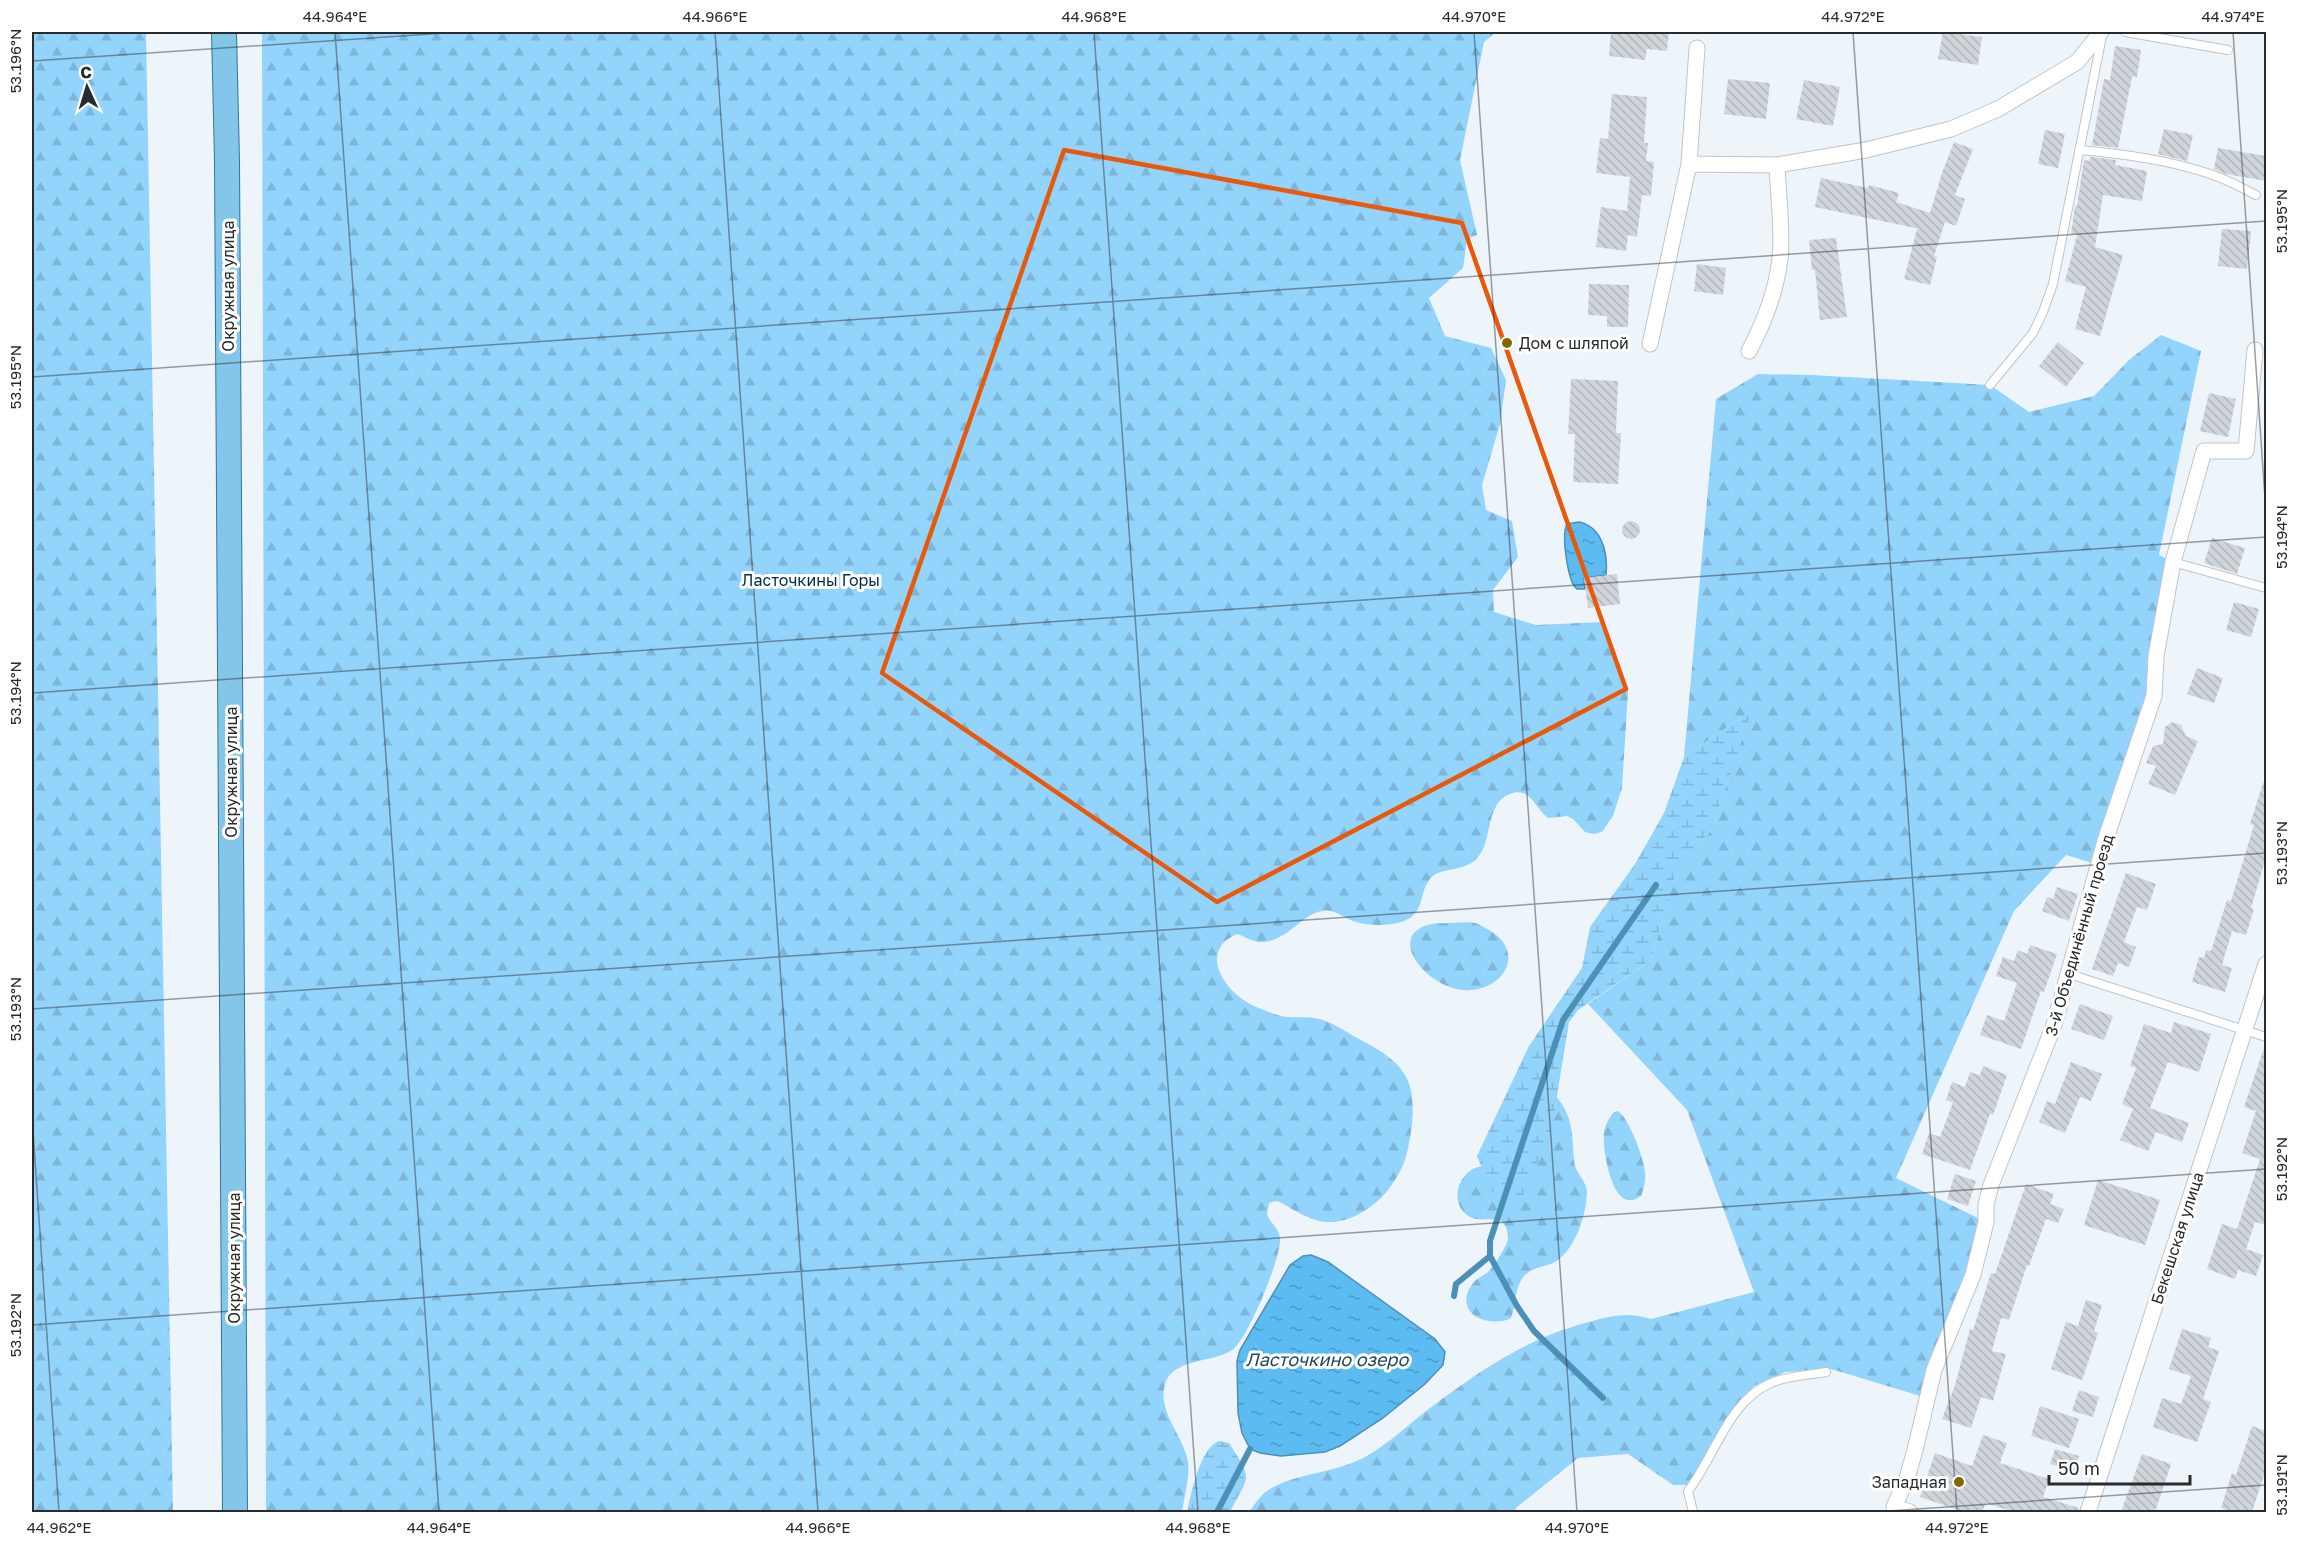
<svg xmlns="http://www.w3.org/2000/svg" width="2298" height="1544" viewBox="0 0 2298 1544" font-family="'Golos Text',sans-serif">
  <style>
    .forest { fill: url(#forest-firs) }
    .wetland { fill: url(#wetland-marsh) }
    .water { fill: url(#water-ripples); stroke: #4c90b7; stroke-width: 1.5 }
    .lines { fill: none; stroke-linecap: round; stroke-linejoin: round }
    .stream { stroke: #4c90b7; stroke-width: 6 }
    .building { fill: url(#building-back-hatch) }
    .service-casing { stroke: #bec5c9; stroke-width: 10 }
    .minor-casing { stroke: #bec5c9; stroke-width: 17 }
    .primary-casing { stroke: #2e779d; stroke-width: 26 }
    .service { stroke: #fff; stroke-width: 8 }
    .minor { stroke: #fff; stroke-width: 15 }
    .primary { stroke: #83c6e9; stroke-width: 24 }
    .marked { fill: none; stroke: #e8590c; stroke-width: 4.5; stroke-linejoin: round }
    .ticks { fill: none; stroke: #282b2c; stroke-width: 1.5; stroke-opacity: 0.45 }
    .poi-dot { fill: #876601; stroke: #fff; stroke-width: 2 }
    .labels { text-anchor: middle; stroke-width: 6; stroke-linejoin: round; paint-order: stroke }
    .street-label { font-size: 16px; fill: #282b2c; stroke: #fff }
    .poi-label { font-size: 16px; fill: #282b2c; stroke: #fff; text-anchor: start }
    .park-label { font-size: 16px; fill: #012d42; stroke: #fff }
    .water-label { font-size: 18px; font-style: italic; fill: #1f475e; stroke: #fff }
    .neatline { fill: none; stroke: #282b2c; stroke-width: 2 }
    .ticks-label { font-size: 15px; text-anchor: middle; fill: #282b2c }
  </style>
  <defs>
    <pattern id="forest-firs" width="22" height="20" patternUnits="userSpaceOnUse" patternTransform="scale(1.5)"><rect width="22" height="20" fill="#93d4fc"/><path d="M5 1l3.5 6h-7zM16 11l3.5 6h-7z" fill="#7fb6d8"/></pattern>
    <pattern id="wetland-marsh" width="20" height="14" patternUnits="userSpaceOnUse" patternTransform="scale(1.5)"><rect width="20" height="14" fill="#93d4fc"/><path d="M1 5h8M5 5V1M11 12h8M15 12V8" fill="none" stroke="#7fb6d8"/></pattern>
    <pattern id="water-ripples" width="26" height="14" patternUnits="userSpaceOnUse" patternTransform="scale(1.5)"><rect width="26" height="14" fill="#5cbcf2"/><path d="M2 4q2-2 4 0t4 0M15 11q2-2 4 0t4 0" fill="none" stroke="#4c99c4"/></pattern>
    <pattern id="building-back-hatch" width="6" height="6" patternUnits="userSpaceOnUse" patternTransform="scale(1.5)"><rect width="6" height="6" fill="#cfd5da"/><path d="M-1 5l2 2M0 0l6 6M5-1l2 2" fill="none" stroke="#b2b7bb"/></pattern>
  </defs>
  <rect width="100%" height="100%" fill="#eef5fa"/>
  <!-- forest -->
  <path class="forest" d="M 32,32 L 146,32 L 173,1512 L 32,1512 Z
    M 262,32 L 1496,32 L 1484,42 L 1460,160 L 1477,235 L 1467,239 L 1463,268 L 1429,298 L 1445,336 L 1491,348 L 1506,380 L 1500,424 L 1482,485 L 1486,510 L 1512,521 L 1518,557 L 1493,590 L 1494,612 L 1536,625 L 1602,622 L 1628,692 L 1622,788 L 1613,816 L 1602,832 L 1594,834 L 1585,832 L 1573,819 L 1567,816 L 1548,818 C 1535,808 1530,786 1510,794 C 1485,803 1493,840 1478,857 C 1466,872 1444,867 1433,876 C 1417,889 1428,914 1401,922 C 1388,926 1369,926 1356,922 C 1344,919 1335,908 1322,911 C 1302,914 1288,941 1262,942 C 1253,943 1245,936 1237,934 C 1197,951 1225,992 1252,1005 C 1263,1010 1275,1015 1287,1017 C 1299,1018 1311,1016 1323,1020 C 1335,1024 1348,1033 1359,1039 C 1405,1063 1418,1079 1411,1132 C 1407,1157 1404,1169 1388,1190 C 1375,1207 1349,1224 1326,1222 C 1311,1221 1293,1210 1280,1202 L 1275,1201 L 1269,1203 L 1267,1214 C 1270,1223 1279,1228 1280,1238 C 1282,1256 1247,1341 1232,1350 C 1213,1363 1173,1358 1165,1384 C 1157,1413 1184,1436 1188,1462 C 1190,1475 1184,1499 1182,1512 L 266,1512 Z
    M 2161,335 L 2201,351 L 2159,555 L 2173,562 L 2154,696 L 2099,865 L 2066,855 L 2014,911 L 1896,1178 L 1986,1222 L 1927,1398 L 1831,1369 L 1785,1372 L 1754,1386 L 1726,1421 L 1692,1485 L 1673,1485 L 1628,1454 L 1578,1458 L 1517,1507 L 1514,1512 L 1249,1512 C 1255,1504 1261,1494 1270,1489 C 1296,1473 1336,1473 1365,1457 C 1390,1443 1411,1422 1434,1405 C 1482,1369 1527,1339 1585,1323 C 1609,1316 1627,1311 1651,1319 L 1754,1292 L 1687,1110 L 1588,1004 L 1651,960 L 1675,875 L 1712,829 L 1751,711 L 1684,757 L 1716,399 L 1758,374 L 1812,375 L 1990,385 L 2029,412 L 2094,396 L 2129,360 Z
    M 1438,923 C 1448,924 1467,921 1475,923 C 1479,924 1483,927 1487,929 C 1524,948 1509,986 1472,990 C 1429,995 1377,930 1438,923 Z
    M 1552,1092 C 1573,1113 1572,1132 1574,1160 C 1575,1174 1587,1180 1587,1193 C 1586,1216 1575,1250 1555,1262 C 1545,1267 1533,1267 1525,1275 C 1514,1287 1517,1303 1511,1318 C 1504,1322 1497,1322 1489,1321 C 1466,1318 1459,1298 1475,1281 C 1480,1276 1486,1275 1490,1270 C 1494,1266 1508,1244 1508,1239 C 1507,1208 1485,1225 1470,1217 C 1455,1209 1454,1189 1464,1177 C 1469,1170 1475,1167 1483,1166 Z
    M 1618,1111 C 1629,1118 1644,1159 1645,1172 C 1646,1180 1644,1189 1641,1196 C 1638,1197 1636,1200 1632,1200 C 1611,1205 1602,1147 1604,1133 C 1605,1125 1609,1118 1614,1112 Z"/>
  <!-- wetland -->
  <path class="wetland" d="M 1752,710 L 1712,829 L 1675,876 L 1651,960 L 1578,1010 L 1569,1022 L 1551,1132 L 1521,1200 L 1492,1192 L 1477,1156 L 1529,1046 L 1582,968 L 1590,927 L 1635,864 L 1664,813 L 1684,757 Z
    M 1219,1441 L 1229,1443 C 1253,1480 1250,1474 1230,1512 L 1187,1512 C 1191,1494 1200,1448 1219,1441 Z"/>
  <!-- water -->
  <path class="water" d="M 1579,522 C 1603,527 1608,555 1606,575 L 1584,578 L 1585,589 L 1577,589 C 1568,583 1561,535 1567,524 Z
    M 1311,1255 L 1328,1262 L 1435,1339 L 1445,1352 L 1443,1365 L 1425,1384 L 1383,1418 L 1340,1446 L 1325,1452 L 1281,1456 L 1260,1453 L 1250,1449 L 1242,1433 L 1238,1413 L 1237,1361 L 1240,1350 L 1290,1265 L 1303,1256 Z"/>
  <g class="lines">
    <!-- stream -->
    <path class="stream" d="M 1454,1296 L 1456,1284 L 1490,1256
      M 1603,1398 L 1534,1331 L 1517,1306 L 1490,1256 L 1490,1241 L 1563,1020 L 1656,885
      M 1217,1512 L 1250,1449"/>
  </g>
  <!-- building -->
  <path class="building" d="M 1611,32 L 1669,32 L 1667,51 L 1647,49 L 1645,60 L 1609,56 Z
    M 1943,32 L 1982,37 L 1978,65 L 1938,59 Z
    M 2115,46 L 2141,50 L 2137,77 L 2132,77 L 2118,148 L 2092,145 L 2104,79 L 2110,80 Z
    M 1728,79 L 1770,83 L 1766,119 L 1724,114 Z
    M 1804,80 L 1840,87 L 1833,126 L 1796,119 Z
    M 1612,94 L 1647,97 L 1644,143 L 1648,143 L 1646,161 L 1654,162 L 1651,196 L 1642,195 L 1637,237 L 1628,235 L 1626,251 L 1596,247 L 1601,207 L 1627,211 L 1630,177 L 1596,173 L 1600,138 L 1608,139 Z
    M 2164,129 L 2193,135 L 2187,161 L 2158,154 Z
    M 2045,130 L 2065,134 L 2058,168 L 2038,164 Z
    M 1954,142 L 1973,149 L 1955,195 L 1965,199 L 1956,226 L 1945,222 L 1934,256 L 1937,257 L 1930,285 L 1904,279 L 1917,229 L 1920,229 L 1815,207 L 1821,178 L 1868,188 L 1869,185 L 1899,193 L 1896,202 L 1930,213 L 1942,173 Z
    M 2218,148 L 2266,156 L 2266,181 L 2226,174 L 2214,169 Z
    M 2090,157 L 2116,160 L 2115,165 L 2147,171 L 2142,201 L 2103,195 L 2095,247 L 2123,255 L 2100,336 L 2075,329 L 2086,287 L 2065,281 L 2077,235 L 2071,234 L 2075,206 L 2077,206 L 2084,160 L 2089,161 Z
    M 2222,229 L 2251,231 L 2247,269 L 2218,266 Z
    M 1836,238 L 1847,317 L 1820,320 L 1815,270 L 1812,270 L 1809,240 Z
    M 1697,264 L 1726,268 L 1723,295 L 1694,291 Z
    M 1589,284 L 1629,285 L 1628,327 L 1607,327 L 1607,316 L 1588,315 Z
    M 2058,342 L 2084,363 L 2066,387 L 2039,366 Z
    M 1571,379 L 1618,381 L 1616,433 L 1621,433 L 1618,484 L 1573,482 L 1575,434 L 1568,434 Z
    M 2209,393 L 2236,399 L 2228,437 L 2200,431 Z
    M1622 530a9 9 0 1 1 18 0a9 9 0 1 1-18 0Z
    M 2212,538 L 2245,548 L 2237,574 L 2204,563 Z
    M 1617,574 L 1620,604 L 1588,608 L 1584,578 Z
    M 2234,602 L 2259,609 L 2251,637 L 2226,630 Z
    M 2197,668 L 2223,678 L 2214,703 L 2187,694 Z
    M 2172,722 L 2181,725 L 2186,736 L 2198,741 L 2175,795 L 2148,784 L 2156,766 L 2146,763 L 2153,746 L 2163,744 L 2165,727 Z
    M 2263,783 L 2266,783 L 2266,857 L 2251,908 L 2254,909 L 2246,935 L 2232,931 L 2222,965 L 2232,968 L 2225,992 L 2192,982 L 2199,957 L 2204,958 L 2206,950 L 2211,951 L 2227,900 L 2231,901 L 2254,825 L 2250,824 Z
    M 2126,873 L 2156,884 L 2147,910 L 2137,907 L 2124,942 L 2136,947 L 2129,967 L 2118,963 L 2113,976 L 2092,969 Z
    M 2057,887 L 2078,894 L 2069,921 L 2042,911 L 2047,897 L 2053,899 Z
    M 2030,945 L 2057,954 L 2044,992 L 2041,991 L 2021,1049 L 1980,1035 L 1987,1015 L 2004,1021 L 2017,983 L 1996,976 L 2003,957 L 2014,961 L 2018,950 L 2027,954 Z
    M 2080,1004 L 2113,1016 L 2104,1040 L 2071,1029 Z
    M 2174,1022 L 2211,1034 L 2199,1072 L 2168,1062 L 2150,1108 L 2189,1123 L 2182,1142 L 2156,1132 L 2148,1151 L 2120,1140 L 2133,1109 L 2122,1104 L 2136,1068 L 2130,1066 L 2144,1024 L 2171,1033 Z
    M 2264,1048 L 2266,1048 L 2266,1225 L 2255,1222 L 2246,1249 L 2263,1255 L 2256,1276 L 2238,1270 L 2235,1279 L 2207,1269 L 2222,1224 L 2237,1229 L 2260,1159 L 2242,1153 L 2256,1111 L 2244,1107 Z
    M 2071,1062 L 2102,1074 L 2091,1101 L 2080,1097 L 2065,1133 L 2039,1122 L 2047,1101 L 2055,1104 Z
    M 1983,1066 L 2007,1075 L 1993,1115 L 1990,1114 L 1970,1170 L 1922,1154 L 1929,1133 L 1940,1137 L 1953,1102 L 1946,1100 L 1952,1082 L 1965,1087 L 1970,1072 L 1980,1075 Z
    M 1955,1174 L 1976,1181 L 1968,1206 L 1947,1199 Z
    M 2098,1180 L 2160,1200 L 2145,1245 L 2084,1225 Z
    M 2026,1184 L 2054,1194 L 2050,1204 L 2064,1209 L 2058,1223 L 2046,1219 L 2029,1266 L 2027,1265 L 2009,1320 L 2001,1318 L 1992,1351 L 2006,1354 L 1993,1401 L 1981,1397 L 1971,1428 L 1942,1419 L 1955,1385 L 1970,1329 L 1973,1330 L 1991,1273 L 1995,1274 Z
    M 2086,1300 L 2102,1305 L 2094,1331 L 2098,1333 L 2082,1380 L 2051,1369 L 2066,1322 L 2078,1326 Z
    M 2182,1329 L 2211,1338 L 2208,1347 L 2219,1351 L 2203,1399 L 2211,1402 L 2197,1442 L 2153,1427 L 2162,1398 L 2181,1404 L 2191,1376 L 2169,1369 Z
    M 2079,1390 L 2099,1397 L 2093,1417 L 2072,1411 Z
    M 2040,1406 L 2079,1419 L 2069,1448 L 2031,1436 Z
    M 2252,1426 L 2266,1431 L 2266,1469 L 2252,1512 L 2234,1512 L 2221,1508 L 2232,1473 L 2236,1475 Z
    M 1983,1435 L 2007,1443 L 2000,1463 L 2049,1479 L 2043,1497 L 2079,1508 L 2078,1512 L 2014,1512 L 1986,1503 L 1982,1512 L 1964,1512 L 1920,1497 L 1935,1453 L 1972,1466 Z
    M 2055,1449 L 2079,1456 L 2074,1471 L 2050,1464 Z
    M 2142,1454 L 2171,1464 L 2155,1512 L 2121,1512 Z"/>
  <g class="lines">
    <defs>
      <path id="service" d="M 2125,32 L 2228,50
        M 2079,150 C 2124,154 2170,160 2213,175 C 2228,180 2242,188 2256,195
        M 1990,385 L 2033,333 L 2043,312 L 2053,284 L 2102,36
        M 2173,562 L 2266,588
        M 2069,974 L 2266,1037
        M 1693,1512 L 1688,1491 C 1715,1457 1728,1401 1771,1383 C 1785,1376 1810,1375 1826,1372"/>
      <path id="minor" d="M 1689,164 L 1777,165 L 1866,150 L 1951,129 L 1998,109 L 2077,62 L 2101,32
        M 1650,344 L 1689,164 L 1697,48
        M 1749,351 C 1764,323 1776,291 1780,259 C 1783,232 1778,193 1777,165
        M 1910,1512 L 1894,1507 L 1907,1478 L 1915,1450 L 1934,1370 L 1973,1275 L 1986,1222 L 1986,1204 L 1991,1185 L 2054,1025 L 2105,841 L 2154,696 L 2156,656 L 2173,562 L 2204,451 L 2246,451 L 2255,350
        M 2088,1512 L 2266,964"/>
      <path id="primary" d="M 224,32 L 227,161 L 235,1512"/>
    </defs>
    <!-- service casing -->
    <use href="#service" class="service-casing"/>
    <!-- minor casing -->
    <use href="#minor" class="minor-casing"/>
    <!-- primary casing -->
    <use href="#primary" class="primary-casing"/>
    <!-- service -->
    <use href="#service" class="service"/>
    <!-- minor -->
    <use href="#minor" class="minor"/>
    <!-- primary -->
    <use href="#primary" class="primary"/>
  </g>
  <!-- marked area -->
  <path class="marked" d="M 1064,150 L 1462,223 L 1626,689 L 1217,902 L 882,673 Z"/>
  <!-- ticks -->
  <path class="ticks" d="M 335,32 L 439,1512M 715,32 L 818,1512M 1094,32 L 1198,1512M 1474,32 L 1577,1512M 1853,32 L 1957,1512M 2233,32 L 2266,513M 32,61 L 460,32M 32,377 L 2266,221M 32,693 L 2266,537M 32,1009 L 2266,853M 32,1116 L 59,1512M 32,1325 L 2266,1169M 1874,1512 L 2266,1485"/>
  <!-- markers -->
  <g class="poi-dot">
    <circle cx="1507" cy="343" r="6"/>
    <circle cx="1959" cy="1482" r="6"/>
  </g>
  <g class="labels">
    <!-- street labels -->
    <g class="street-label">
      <text transform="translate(228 286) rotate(-90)" y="6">Окружная улица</text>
      <text transform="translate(231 772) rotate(-90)" y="6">Окружная улица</text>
      <text transform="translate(2079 935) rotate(-74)" y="6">3-й Объединённый проезд</text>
      <text transform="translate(2177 1238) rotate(-72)" y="6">Бекешская улица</text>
      <text transform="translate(234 1258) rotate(-90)" y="6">Окружная улица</text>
    </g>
    <!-- poi labels -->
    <g class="poi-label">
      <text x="1519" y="349">Дом с шляпой</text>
      <text x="1947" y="1488" text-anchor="end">Западная</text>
    </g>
    <!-- park labels -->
    <g class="park-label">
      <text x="811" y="586">Ласточкины Горы</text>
    </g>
    <!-- water labels -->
    <g class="water-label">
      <text x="1327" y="1366">Ласточкино озеро</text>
    </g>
  </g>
  <!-- border -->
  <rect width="2298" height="1544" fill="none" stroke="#ffffff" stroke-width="66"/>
  <!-- north arrow -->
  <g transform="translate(87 87) rotate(356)" stroke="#ffffff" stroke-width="4.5" paint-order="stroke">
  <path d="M0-4.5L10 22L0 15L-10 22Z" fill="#282b2c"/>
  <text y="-9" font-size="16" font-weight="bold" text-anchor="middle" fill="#282b2c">С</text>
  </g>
  <!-- scale -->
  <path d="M2049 1475v9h141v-9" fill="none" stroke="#282b2c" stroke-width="3"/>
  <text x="2058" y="1475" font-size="18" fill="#282b2c" stroke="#ffffff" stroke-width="4.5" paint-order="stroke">50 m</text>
  <rect x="33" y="33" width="2232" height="1478" class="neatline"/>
  <g class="ticks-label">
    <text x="335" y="22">44.964°E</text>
    <text x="715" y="22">44.966°E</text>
    <text x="1094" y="22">44.968°E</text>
    <text x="1474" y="22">44.970°E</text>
    <text x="1853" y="22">44.972°E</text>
    <text x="2233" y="22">44.974°E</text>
    <text transform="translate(16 61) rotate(-90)" y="5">53.196°N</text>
    <text transform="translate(2282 221) rotate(-90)" y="5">53.195°N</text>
    <text transform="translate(16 377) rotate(-90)" y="5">53.195°N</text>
    <text transform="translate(2282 537) rotate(-90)" y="5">53.194°N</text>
    <text transform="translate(16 693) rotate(-90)" y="5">53.194°N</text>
    <text transform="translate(2282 853) rotate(-90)" y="5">53.193°N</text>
    <text transform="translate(16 1009) rotate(-90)" y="5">53.193°N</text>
    <text transform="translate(2282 1169) rotate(-90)" y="5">53.192°N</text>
    <text transform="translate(16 1325) rotate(-90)" y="5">53.192°N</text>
    <text transform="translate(2282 1485) rotate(-90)" y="5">53.191°N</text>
    <text x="59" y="1533">44.962°E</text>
    <text x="439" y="1533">44.964°E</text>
    <text x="818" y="1533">44.966°E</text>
    <text x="1198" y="1533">44.968°E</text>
    <text x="1577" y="1533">44.970°E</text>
    <text x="1957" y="1533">44.972°E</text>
  </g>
</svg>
